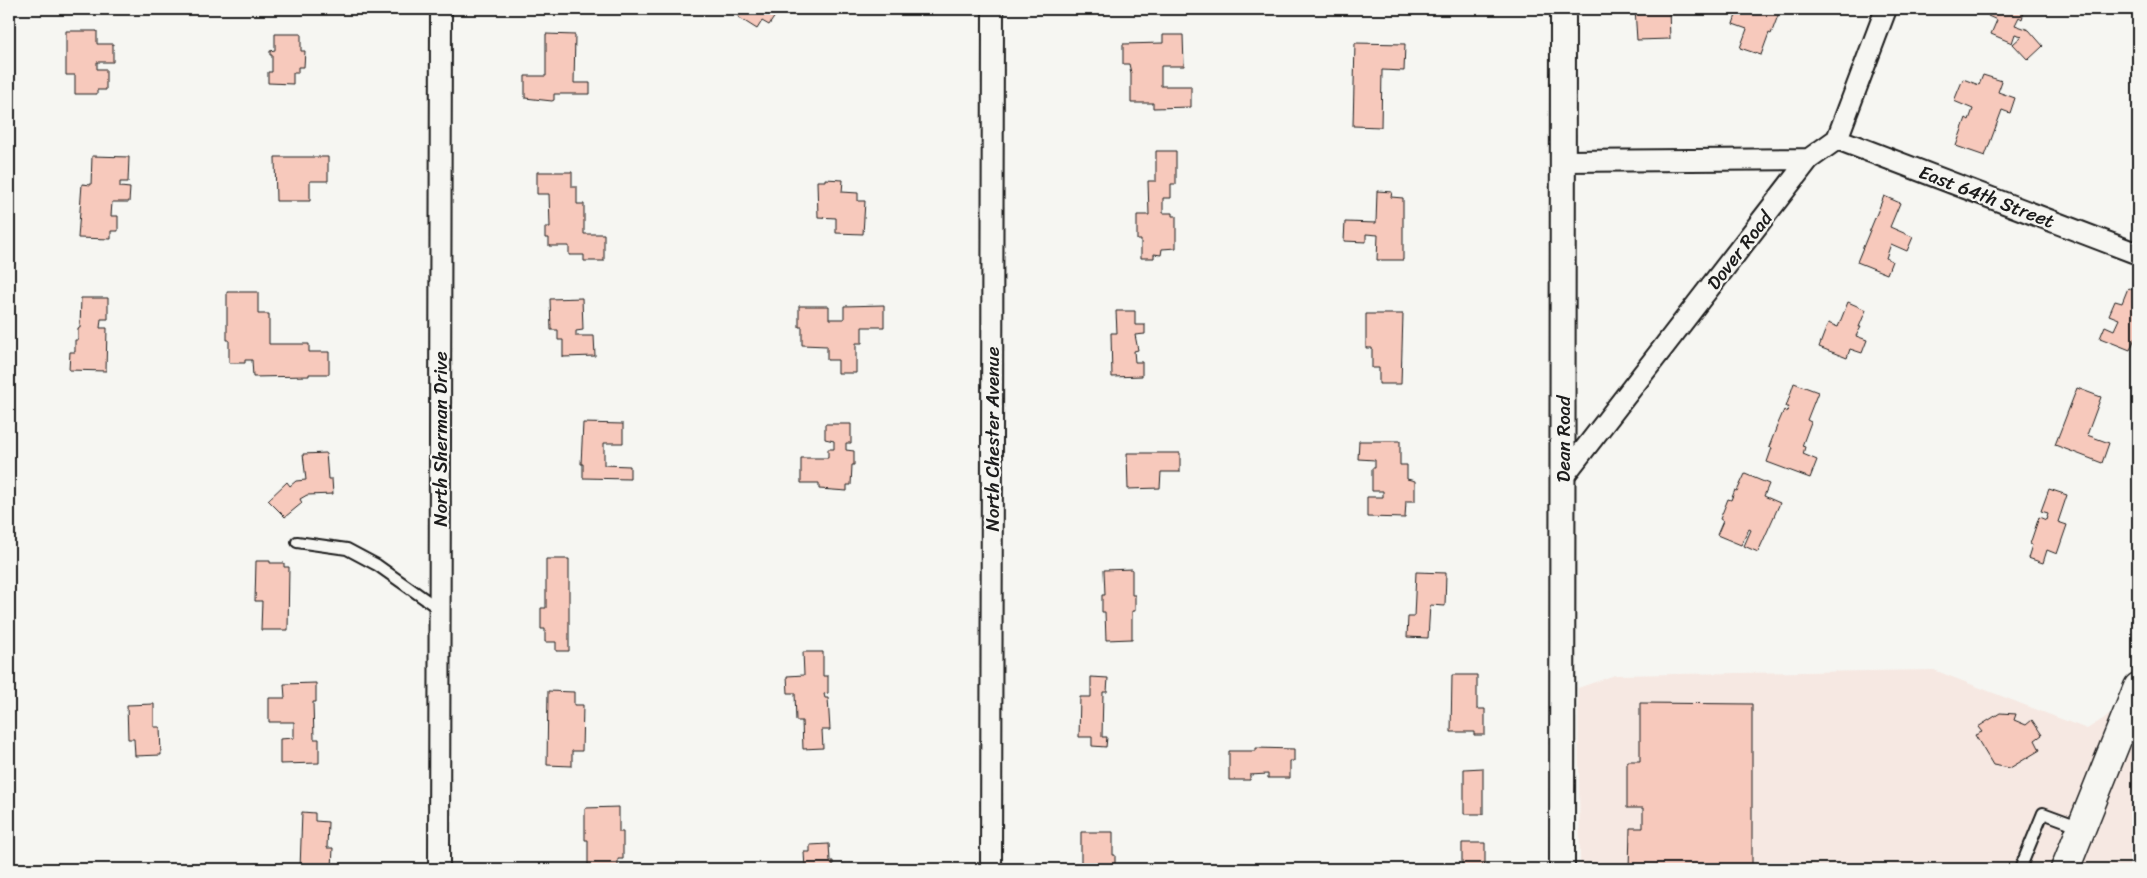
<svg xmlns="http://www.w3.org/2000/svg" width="2147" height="878" viewBox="0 0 2147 878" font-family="Sriracha,sans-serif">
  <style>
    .built { fill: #f6e8e2 }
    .building { fill: #f7c9bc; stroke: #1c1c1c }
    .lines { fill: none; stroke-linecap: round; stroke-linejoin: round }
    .service-casing { stroke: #1c1c1c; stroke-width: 14 }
    .minor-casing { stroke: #1c1c1c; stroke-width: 24 }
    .tertiary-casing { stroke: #1c1c1c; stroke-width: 28 }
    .secondary-casing { stroke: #1c1c1c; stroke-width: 31 }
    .service { stroke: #f6f6f2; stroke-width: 10 }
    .minor { stroke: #f6f6f2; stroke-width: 20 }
    .tertiary { stroke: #f6f6f2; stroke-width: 24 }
    .secondary { stroke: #f6f6f2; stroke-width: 28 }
    .labels { text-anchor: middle; stroke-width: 4.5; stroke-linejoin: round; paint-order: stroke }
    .street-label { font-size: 19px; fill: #1c1c1c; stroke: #f6f6f2 }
  </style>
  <rect width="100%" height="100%" fill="#f6f6f2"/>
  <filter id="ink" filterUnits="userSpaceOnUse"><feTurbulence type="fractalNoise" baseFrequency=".02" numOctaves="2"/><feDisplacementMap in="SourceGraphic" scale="10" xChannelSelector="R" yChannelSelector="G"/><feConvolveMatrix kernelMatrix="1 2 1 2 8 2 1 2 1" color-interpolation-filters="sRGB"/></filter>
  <g filter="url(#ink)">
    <!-- built -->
    <path class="built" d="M 1934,670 L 2087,729 L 2138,697 L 2138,869 L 1580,869 L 1578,688 L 1615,675 Z"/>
    <!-- building -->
    <path class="building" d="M 743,9 L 769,9 L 777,13 L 769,25 L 762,21 L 757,29 L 738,17 Z
      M 1635,9 L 1669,9 L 1670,39 L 1637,40 Z
      M 1738,9 L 1754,12 L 1755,9 L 1773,9 L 1773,11 L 1779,13 L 1771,34 L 1769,33 L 1761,55 L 1740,48 L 1747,29 L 1733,24 Z
      M 1991,9 L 2022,9 L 2021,11 L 2024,12 L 2022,19 L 2019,17 L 2015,25 L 2029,30 L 2043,46 L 2028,60 L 2013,44 L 2022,36 L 2015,34 L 2012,43 L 1991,34 L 1997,20 L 1988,16 Z
      M 66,31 L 97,31 L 97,44 L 113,44 L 113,62 L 97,62 L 97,69 L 106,69 L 106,90 L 97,90 L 97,94 L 75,94 L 75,75 L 66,75 Z
      M 275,34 L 301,34 L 301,51 L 305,51 L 304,67 L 298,67 L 298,73 L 293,73 L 293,84 L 268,83 L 268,72 L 272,72 L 272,55 L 270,55 L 270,51 L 275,50 Z
      M 546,34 L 575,35 L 574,83 L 590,83 L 590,94 L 554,94 L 554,100 L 552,101 L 525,98 L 525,76 L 546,76 Z
      M 1163,35 L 1183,35 L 1184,66 L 1161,66 L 1161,86 L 1191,86 L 1191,107 L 1153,108 L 1153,103 L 1131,103 L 1131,73 L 1129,64 L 1123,64 L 1123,44 L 1163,43 Z
      M 1355,43 L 1405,44 L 1404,71 L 1382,70 L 1381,127 L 1353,126 Z
      M 1983,75 L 2002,81 L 1998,92 L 2015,98 L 2010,113 L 2002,110 L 1985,156 L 1956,146 L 1966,118 L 1969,120 L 1973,109 L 1954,101 L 1963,79 L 1979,85 Z
      M 1156,151 L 1176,151 L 1176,184 L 1171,184 L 1171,198 L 1163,198 L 1163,213 L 1172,213 L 1172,216 L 1176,216 L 1176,248 L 1162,249 L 1161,255 L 1154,254 L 1154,258 L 1141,258 L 1141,240 L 1137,240 L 1137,215 L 1149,215 L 1148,181 L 1156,181 Z
      M 92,156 L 129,157 L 128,182 L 120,182 L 120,187 L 130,188 L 129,202 L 112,202 L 111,216 L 118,216 L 118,231 L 111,231 L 111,239 L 78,238 L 82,184 L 91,185 Z
      M 275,157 L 328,157 L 328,181 L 310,181 L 310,201 L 276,201 Z
      M 537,172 L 572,172 L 572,187 L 577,187 L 577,204 L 584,204 L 584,234 L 604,234 L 604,261 L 584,261 L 584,255 L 569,255 L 569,246 L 549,246 L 549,238 L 545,238 L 545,227 L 550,227 L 549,194 L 537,194 Z
      M 825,179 L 843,180 L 842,192 L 858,193 L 858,201 L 865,201 L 863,234 L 836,233 L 836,218 L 818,217 L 817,181 L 825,181 Z
      M 1377,191 L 1392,192 L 1391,197 L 1403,198 L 1403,260 L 1377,260 L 1378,235 L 1366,234 L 1366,242 L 1344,241 L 1345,222 L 1376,223 Z
      M 1884,196 L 1900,203 L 1890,227 L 1913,237 L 1907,251 L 1891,244 L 1886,258 L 1892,261 L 1887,274 L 1857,262 Z
      M 2128,288 L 2138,292 L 2138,338 L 2136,336 L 2130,350 L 2100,338 L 2105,326 L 2114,330 L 2119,319 L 2109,315 L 2115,301 L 2122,303 Z
      M 227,292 L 258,292 L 258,314 L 269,314 L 269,344 L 309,344 L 309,352 L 329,352 L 329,374 L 309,374 L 309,376 L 253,377 L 252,360 L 245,360 L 245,363 L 229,363 L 229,340 L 227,340 Z
      M 81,298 L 108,298 L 108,319 L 101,319 L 100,328 L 107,328 L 106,371 L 69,370 L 70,352 L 75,352 L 75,340 L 78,340 L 78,328 L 80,328 Z
      M 582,298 L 583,330 L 576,331 L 576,336 L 594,336 L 595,356 L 563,357 L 563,340 L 558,340 L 558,330 L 551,330 L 550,299 Z
      M 1848,302 L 1866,310 L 1859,327 L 1861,327 L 1856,336 L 1867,340 L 1862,353 L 1850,349 L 1847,358 L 1819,347 L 1828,323 L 1838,327 Z
      M 884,305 L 884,327 L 862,327 L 862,343 L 856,343 L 856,373 L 838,373 L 838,360 L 827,360 L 827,346 L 802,345 L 802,327 L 799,327 L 799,306 L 829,306 L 829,319 L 844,319 L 844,306 Z
      M 1116,311 L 1135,311 L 1135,325 L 1145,325 L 1145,334 L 1135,335 L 1138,350 L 1134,351 L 1135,362 L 1142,362 L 1142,376 L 1112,377 L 1111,333 L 1117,333 Z
      M 1366,314 L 1403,314 L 1401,384 L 1379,384 L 1379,368 L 1372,368 L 1372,348 L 1366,348 Z
      M 1794,383 L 1818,392 L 1807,420 L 1811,422 L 1802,446 L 1805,447 L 1803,454 L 1817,460 L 1810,478 L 1767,462 L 1772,448 L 1769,447 L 1777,426 L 1784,410 L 1787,412 L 1789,407 L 1786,407 Z
      M 2077,388 L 2101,397 L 2087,435 L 2109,443 L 2102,463 L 2055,445 Z
      M 583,423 L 623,424 L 623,443 L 604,443 L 604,465 L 630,466 L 630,479 L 583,478 L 583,464 L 581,464 Z
      M 825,424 L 851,424 L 851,443 L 846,443 L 846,450 L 854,451 L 854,465 L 852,465 L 851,485 L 847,485 L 847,491 L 819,489 L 819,483 L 801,483 L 801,458 L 828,458 L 828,449 L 834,449 L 834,441 L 825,439 Z
      M 1359,441 L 1400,441 L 1400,465 L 1407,465 L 1407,479 L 1415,481 L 1415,501 L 1406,501 L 1405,518 L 1367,517 L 1367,497 L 1383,497 L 1383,491 L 1372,491 L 1372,468 L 1375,468 L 1375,460 L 1358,459 Z
      M 326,453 L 328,479 L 332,479 L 333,494 L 307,495 L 300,499 L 302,503 L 285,517 L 268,500 L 287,482 L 290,486 L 296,481 L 306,480 L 303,454 Z
      M 1127,453 L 1180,453 L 1180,472 L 1161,472 L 1160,488 L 1128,489 Z
      M 1745,474 L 1769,484 L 1764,496 L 1780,503 L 1758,552 L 1744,546 L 1751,530 L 1749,529 L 1741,545 L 1717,535 L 1723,521 L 1720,519 L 1728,499 L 1731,500 L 1735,490 L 1737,491 Z
      M 2049,489 L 2067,495 L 2058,522 L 2067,525 L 2057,554 L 2047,550 L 2043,563 L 2028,558 L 2032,545 L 2030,544 L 2039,517 L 2046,520 L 2048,513 L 2041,511 Z
      M 546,559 L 569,559 L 569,651 L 556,651 L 556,642 L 545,642 L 545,629 L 541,629 L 541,608 L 546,608 Z
      M 256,561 L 270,561 L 270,563 L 284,563 L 284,567 L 289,567 L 288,630 L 261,630 L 262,601 L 255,601 Z
      M 1132,569 L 1132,595 L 1135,595 L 1135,611 L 1132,611 L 1132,639 L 1106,640 L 1105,612 L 1102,612 L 1102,595 L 1105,595 L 1104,570 Z
      M 1416,572 L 1446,573 L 1445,606 L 1430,605 L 1428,638 L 1407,637 L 1408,617 L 1414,617 Z
      M 803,652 L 823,652 L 823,676 L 828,676 L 828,693 L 824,694 L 825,698 L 828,698 L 830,730 L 822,730 L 823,748 L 803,749 L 802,721 L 796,721 L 795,693 L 788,693 L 787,676 L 804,675 Z
      M 1452,675 L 1477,675 L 1477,709 L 1485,709 L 1485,735 L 1474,735 L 1474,732 L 1451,732 Z
      M 1091,677 L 1108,678 L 1107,692 L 1103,692 L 1102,737 L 1107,737 L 1106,747 L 1092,746 L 1092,737 L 1079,737 L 1080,697 L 1091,697 Z
      M 316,683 L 316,702 L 313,702 L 314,739 L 319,739 L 319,763 L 280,764 L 280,739 L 294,738 L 294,722 L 269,722 L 269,698 L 285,698 L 284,684 Z
      M 548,691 L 574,692 L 574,705 L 583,705 L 582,751 L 572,751 L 572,766 L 547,765 Z
      M 1640,703 L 1752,704 L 1752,869 L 1629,869 L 1630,828 L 1643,828 L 1643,808 L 1627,808 L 1627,761 L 1640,761 Z
      M 154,704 L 154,727 L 160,727 L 161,755 L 135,756 L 134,739 L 128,739 L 127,705 Z
      M 2000,713 L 2016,714 L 2014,720 L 2026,725 L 2032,720 L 2042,735 L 2035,740 L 2040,750 L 2010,768 L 1993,765 L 1975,735 L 1982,732 L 1978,727 Z
      M 1256,748 L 1294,749 L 1294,761 L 1290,761 L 1290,778 L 1268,778 L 1268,774 L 1250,775 L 1250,780 L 1229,780 L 1229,751 L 1256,751 Z
      M 1483,768 L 1483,814 L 1464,814 L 1464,769 Z
      M 619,807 L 619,832 L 623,832 L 623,859 L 618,859 L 618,869 L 579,869 L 579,868 L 588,868 L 588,840 L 585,840 L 585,808 Z
      M 302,812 L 315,813 L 315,821 L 328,822 L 327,848 L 333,848 L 332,869 L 300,869 Z
      M 1081,832 L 1113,832 L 1113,855 L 1115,855 L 1115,869 L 1087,869 L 1087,865 L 1081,865 Z
      M 1462,843 L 1485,843 L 1485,869 L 1462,869 Z
      M 829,844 L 830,861 L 833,861 L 833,869 L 805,869 L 804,852 L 810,852 L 810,845 Z"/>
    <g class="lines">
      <defs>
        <path id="service" d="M 297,542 L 347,549 L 377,565 L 439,609
          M 2020,869 L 2043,813 L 2081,827"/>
        <path id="minor" d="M 1837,139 L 2138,254
          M 1563,161 L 1809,159
          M 1563,477 L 1809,159 L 1837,139 L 1886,9
          M 439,869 L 441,9
          M 991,869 L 993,9"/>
        <path id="tertiary" d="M 1562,869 L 1563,9"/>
        <path id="secondary" d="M 2065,869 L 2138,687"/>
      </defs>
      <!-- service casing -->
      <use href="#service" class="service-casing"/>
      <!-- minor casing -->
      <use href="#minor" class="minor-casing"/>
      <!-- tertiary casing -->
      <use href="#tertiary" class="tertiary-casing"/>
      <!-- secondary casing -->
      <use href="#secondary" class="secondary-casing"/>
      <!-- service -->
      <use href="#service" class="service"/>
      <!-- minor -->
      <use href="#minor" class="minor"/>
      <!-- tertiary -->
      <use href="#tertiary" class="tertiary"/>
      <!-- secondary -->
      <use href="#secondary" class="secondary"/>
    </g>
  </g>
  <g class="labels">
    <!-- street labels -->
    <g class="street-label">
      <text transform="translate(1987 196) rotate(21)" y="7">East 64th Street</text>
      <text transform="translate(1739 250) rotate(-52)" y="7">Dover Road</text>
      <text transform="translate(440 439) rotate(-90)" y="7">North Sherman Drive</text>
      <text transform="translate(992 439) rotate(-90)" y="7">North Chester Avenue</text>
      <text transform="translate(1563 439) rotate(-90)" y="7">Dean Road</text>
    </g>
  </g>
  <!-- margin -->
  <rect width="2147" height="878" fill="none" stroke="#f6f6f2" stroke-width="30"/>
  <rect x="15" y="15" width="2117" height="848" fill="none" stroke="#1c1c1c" stroke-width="2" filter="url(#ink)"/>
</svg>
